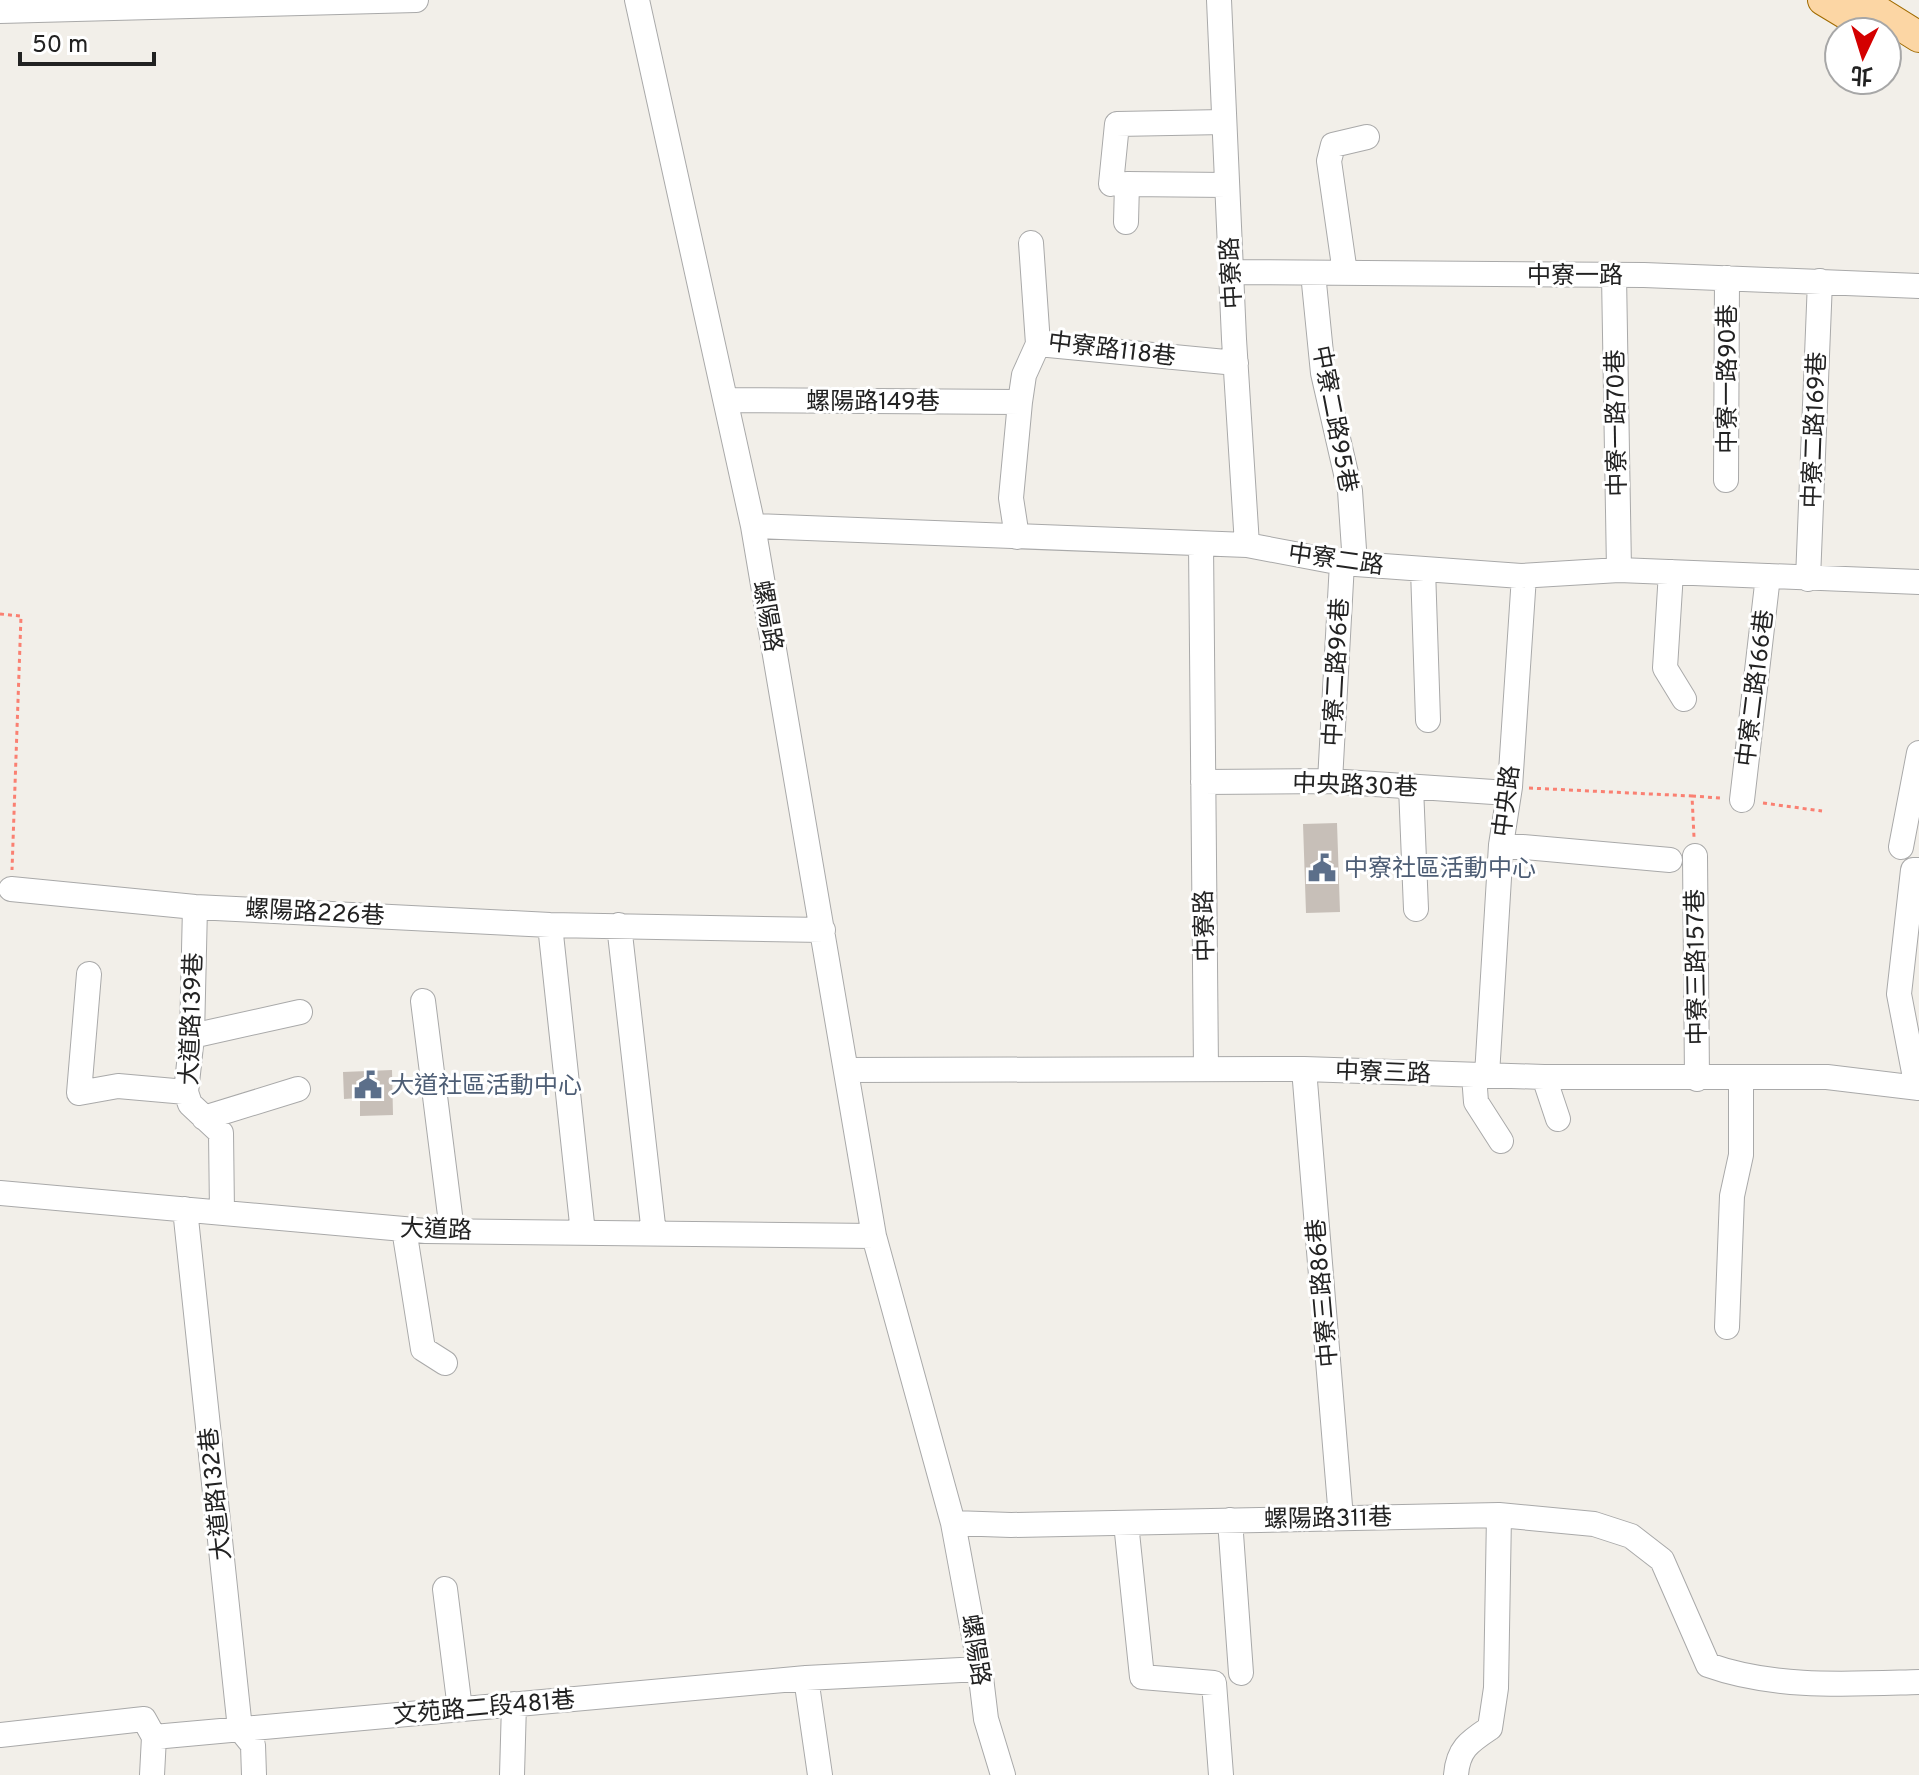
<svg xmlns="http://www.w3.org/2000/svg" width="1919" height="1775" viewBox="0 0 1919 1775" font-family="Overpass,'Noto Sans TC',sans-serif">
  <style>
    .building { fill: #c7bfb8 }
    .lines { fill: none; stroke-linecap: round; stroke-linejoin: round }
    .minor-casing { stroke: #a9a9a9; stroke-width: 26 }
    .major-casing { stroke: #a06b00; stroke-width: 32 }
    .path { stroke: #fa8072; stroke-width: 3; stroke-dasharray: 4 4; stroke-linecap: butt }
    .minor { stroke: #fff; stroke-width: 24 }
    .major { stroke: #fcd6a4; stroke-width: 30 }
    .labels { text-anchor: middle; stroke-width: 6; stroke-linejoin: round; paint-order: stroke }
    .street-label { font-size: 24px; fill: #222; stroke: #fff }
    .service-label { font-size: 24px; fill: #4e5e75; stroke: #fff; text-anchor: start }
  </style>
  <rect width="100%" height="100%" fill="#f2efe9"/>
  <!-- building -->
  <path class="building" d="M 1337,823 L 1340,912 L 1306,913 L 1303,824 Z
    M 392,1070 L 393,1115 L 360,1116 L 360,1098 L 344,1099 L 343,1072 Z"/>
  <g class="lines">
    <defs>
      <path id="minor" d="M 637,0 L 753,526 L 874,1236 L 953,1523 L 1011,1525 L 1499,1515 L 1594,1524 L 1631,1536 L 1662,1560 L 1708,1665 C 1775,1689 1849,1684 1919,1682
        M 1219,0 L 1234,339 L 1247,545
        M 0,11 L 416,0
        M 1111,184 L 1117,124 L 1224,122
        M 1126,222 L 1127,184 L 1227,185
        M 1031,243 L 1038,344 L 1236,363
        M 1231,272 L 1644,275 L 1919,286
        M 1313,273 L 1323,373 L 1350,491 L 1355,564
        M 1345,273 L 1329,161 L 1333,145 L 1367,137
        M 1614,275 L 1619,570
        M 726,400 L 1020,402
        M 1726,480 L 1727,278
        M 753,526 L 1247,545 L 1342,563 L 1521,576 L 1619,570 L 1919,582
        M 1017,537 L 1011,498 L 1020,402 L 1024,375 L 1038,344
        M 1201,544 L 1206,1069
        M 1423,569 L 1428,720
        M 1671,572 L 1665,668 L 1684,699
        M 1808,579 L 1820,281
        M 1330,781 L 1342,563
        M 1203,782 L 1330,781 L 1508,793
        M 1411,787 L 1416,909
        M 1742,800 L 1768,576
        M 1501,845 L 1670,860
        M 1901,847 L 1919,753
        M 1695,856 L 1697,1079
        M 11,889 L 195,907 L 550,925 L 823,930
        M 195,907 L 192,1036 L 186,1092 L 190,1104 L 221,1133 L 222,1212
        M 550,925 L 583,1233
        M 619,925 L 654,1234
        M 89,974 L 79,1093 L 118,1086 L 186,1092
        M 423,1001 L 452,1231
        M 192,1036 L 300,1012
        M 1304,1069 L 1341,1518
        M 846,1070 L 1304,1069 L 1544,1077 L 1827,1077 L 1919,1088
        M 1474,1075 L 1476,1102 L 1501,1141
        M 1487,1075 L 1501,845 L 1510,787 L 1524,576
        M 1544,1077 L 1558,1119
        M 1917,1088 L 1899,994 L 1913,870 L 1919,870
        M 204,1118 L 298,1089
        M 0,1193 L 426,1231 L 874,1236
        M 185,1209 L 240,1729 L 253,1745 L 254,1775
        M 404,1229 L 423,1349 L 445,1363
        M 1727,1327 L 1732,1196 L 1741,1155 L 1741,1078
        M 1230,1520 L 1241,1673
        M 953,1523 L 980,1669 L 986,1719 L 1003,1775
        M 1126,1523 L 1142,1677 L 1214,1683 L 1221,1775
        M 445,1589 L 460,1709
        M 806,1678 L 820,1775
        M 0,1735 L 144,1719 L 154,1737 L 806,1678 L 980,1669
        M 152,1775 L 154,1737
        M 512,1775 L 514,1704
        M 1456,1775 C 1458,1749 1469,1742 1490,1728 L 1496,1688 L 1499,1515"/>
      <path id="major" d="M 1823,0 L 1876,32
        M 1860,0 L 1919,37"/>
    </defs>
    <!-- minor casing -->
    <use href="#minor" class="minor-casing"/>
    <!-- major casing -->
    <use href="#major" class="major-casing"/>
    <!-- path -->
    <path class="path" d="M 0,614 L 21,616 L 12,870
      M 1529,788 L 1692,796 L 1694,837
      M 1692,796 L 1720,798
      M 1763,803 L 1822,811"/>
    <!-- minor -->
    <use href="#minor" class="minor"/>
    <!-- major -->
    <use href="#major" class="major"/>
  </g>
  <!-- icons -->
  <defs>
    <symbol id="civic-bare" viewBox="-9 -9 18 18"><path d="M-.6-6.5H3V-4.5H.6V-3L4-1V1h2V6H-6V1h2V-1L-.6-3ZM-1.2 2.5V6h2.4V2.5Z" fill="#5c6f8a" stroke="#fff" stroke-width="2.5" paint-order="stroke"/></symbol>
  </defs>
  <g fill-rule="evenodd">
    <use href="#civic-bare" x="1302" y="848" width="40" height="40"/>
    <use href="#civic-bare" x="348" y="1065" width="40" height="40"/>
  </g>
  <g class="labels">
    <!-- street labels -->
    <g class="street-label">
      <text transform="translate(1231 273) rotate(-93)" y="8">中寮路</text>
      <text x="1575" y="283">中寮一路</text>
      <text transform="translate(1112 349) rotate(7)" y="8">中寮路118巷</text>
      <text transform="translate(1727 379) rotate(-90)" y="8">中寮一路90巷</text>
      <text x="873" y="409">螺陽路149巷</text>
      <text transform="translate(1335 419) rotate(79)" y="8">中寮二路95巷</text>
      <text transform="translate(1616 423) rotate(-91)" y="8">中寮一路70巷</text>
      <text transform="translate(1814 430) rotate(-88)" y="8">中寮二路169巷</text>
      <text transform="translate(1336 559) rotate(8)" y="8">中寮二路</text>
      <text transform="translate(768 616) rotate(80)" y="8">螺陽路</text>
      <text transform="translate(1336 672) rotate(-87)" y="8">中寮二路96巷</text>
      <text transform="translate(1755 688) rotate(-83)" y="8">中寮二路166巷</text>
      <text transform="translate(1355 785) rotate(2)" y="8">中央路30巷</text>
      <text transform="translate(1506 801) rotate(-83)" y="8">中央路</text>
      <text transform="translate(315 912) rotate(3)" y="8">螺陽路226巷</text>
      <text transform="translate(1204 926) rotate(-91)" y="8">中寮路</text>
      <text transform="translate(1696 967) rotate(-91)" y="8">中寮三路157巷</text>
      <text transform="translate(191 1019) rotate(-88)" y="8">大道路139巷</text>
      <text transform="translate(1383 1072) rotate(2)" y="8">中寮三路</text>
      <text transform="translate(436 1229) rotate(2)" y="8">大道路</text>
      <text transform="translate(1322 1293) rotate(-95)" y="8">中寮三路86巷</text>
      <text transform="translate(215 1494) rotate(-96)" y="8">大道路132巷</text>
      <text transform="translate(1328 1518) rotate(-1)" y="8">螺陽路311巷</text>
      <text transform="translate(976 1650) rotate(81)" y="8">螺陽路</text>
      <text transform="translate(484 1707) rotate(-5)" y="8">文苑路二段481巷</text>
    </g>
    <!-- service labels -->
    <g class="service-label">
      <text x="1344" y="876">中寮社區活動中心</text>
      <text x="390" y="1093">大道社區活動中心</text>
    </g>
  </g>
  <!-- north arrow -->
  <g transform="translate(1863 56) rotate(184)"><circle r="38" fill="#ffffff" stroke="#a7a7a7" stroke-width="2"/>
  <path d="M0-6L14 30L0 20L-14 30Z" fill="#d40000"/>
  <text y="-12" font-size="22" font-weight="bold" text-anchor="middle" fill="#222222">北</text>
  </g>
  <!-- scale -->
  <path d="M20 52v12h134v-12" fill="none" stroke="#222222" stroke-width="4"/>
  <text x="32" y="52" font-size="24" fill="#222222" stroke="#ffffff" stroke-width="6" paint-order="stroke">50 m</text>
</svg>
